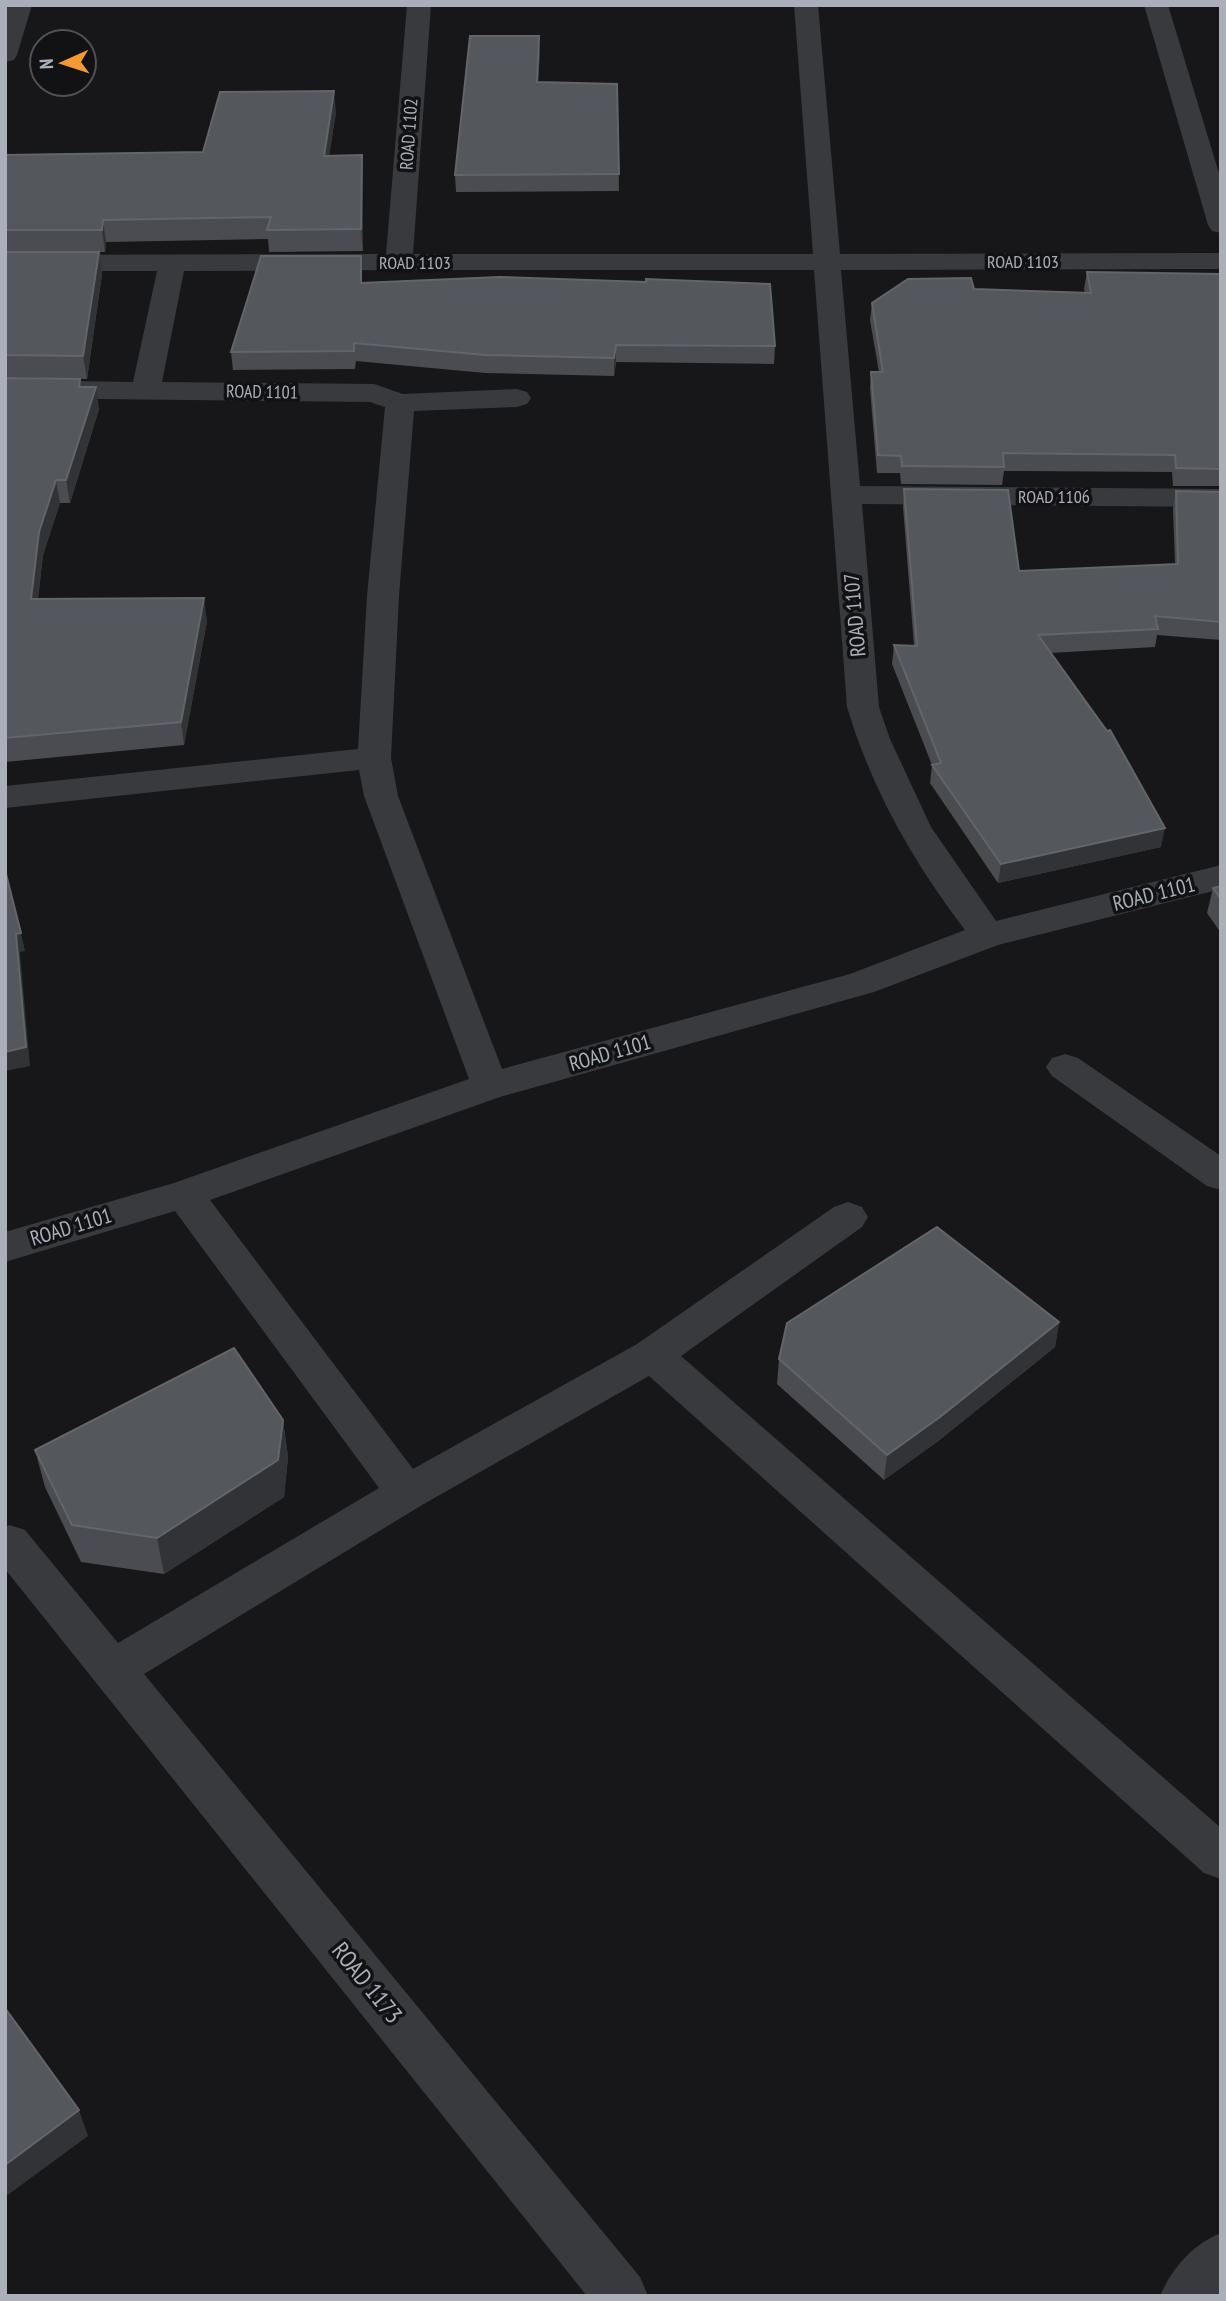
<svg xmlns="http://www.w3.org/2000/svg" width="1226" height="2301" viewBox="0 0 1226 2301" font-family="'PT Sans Narrow',sans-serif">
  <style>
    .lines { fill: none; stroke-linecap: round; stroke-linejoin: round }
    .street { fill: #383a3e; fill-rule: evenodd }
    .wall { fill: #4a4c51 }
    .shaded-wall { fill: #313336 }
    .building { fill: #54575c; stroke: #62656b; stroke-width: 2 }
    .labels { text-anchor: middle; stroke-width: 7; stroke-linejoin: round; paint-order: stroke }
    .far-street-label { font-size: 18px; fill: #a9b0b9; stroke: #121214 }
    .street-label { font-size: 21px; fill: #a9b0b9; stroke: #121214 }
    .near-street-label { font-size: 24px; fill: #a9b0b9; stroke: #121214 }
  </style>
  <rect width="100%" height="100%" fill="#171719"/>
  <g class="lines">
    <!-- street -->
    <path class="street" d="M 8,5 L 32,5 L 17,55 L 14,60 L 5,62 L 5,14 Z
      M 407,5 L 431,5 L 413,254 L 813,254 L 794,5 L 818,5 L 840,254 L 1221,253 L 1221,269 L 841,270 L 860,486 L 1221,489 L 1221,507 L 862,504 L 879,707 L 890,739 L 931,827 L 996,921 L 1221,865 L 1221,889 L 998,945 L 874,992 L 500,1097 L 210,1200 L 413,1469 L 637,1344 L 834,1207 L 848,1202 L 862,1207 L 868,1217 L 862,1227 L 681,1356 L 1221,1828 L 1221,1879 L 1204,1873 L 649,1376 L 422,1505 L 144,1674 L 640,2277 L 648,2296 L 587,2296 L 5,1569 L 5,1527 L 10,1525 L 25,1530 L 118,1643 L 379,1488 L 175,1211 L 5,1262 L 5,1232 L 174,1183 L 469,1079 L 364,796 L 359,770 L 5,808 L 5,786 L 358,749 L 367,596 L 385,407 L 370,402 L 5,398 L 5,380 L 133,382 L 157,271 L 5,271 L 5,255 L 386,254 ZM 402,270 L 814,270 L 847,707 C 872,790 913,862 965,930 L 850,974 L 502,1069 L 398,796 L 391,758 L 399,596 L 414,411 L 517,407 L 527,404 L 531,398 L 527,392 L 517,389 L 403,394 L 374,384 L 162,382 L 184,271 Z
      M 1144,5 L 1168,5 L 1221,180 L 1221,233 L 1212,231 L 1208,225 Z
      M 1065,1054 L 1078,1058 L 1221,1156 L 1221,1190 L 1207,1186 L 1052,1076 L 1046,1067 L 1052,1058 Z
      M 1221,2233 L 1221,2296 L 1160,2296 C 1172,2268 1193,2244 1221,2233 Z"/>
  </g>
  <!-- wall -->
  <path class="wall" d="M 540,52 L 538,82 L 617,84 L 619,191 L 456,192 L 455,175 Z
    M 336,112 L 329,156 L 362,155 L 363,176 L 363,251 L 269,252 L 268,239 L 106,242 L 105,252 L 99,252 L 102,274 L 87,379 L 5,377 L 5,155 L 203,152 Z
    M 361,256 L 362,283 L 775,346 L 774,364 L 616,362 L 614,376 L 485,373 L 356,361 L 355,369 L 233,370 L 231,352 Z
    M 1087,272 L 1221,274 L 1221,486 L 1173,486 L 1172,472 L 1004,471 L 1002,485 L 901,484 L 900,473 L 877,473 L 870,389 L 871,372 L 879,372 L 870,320 L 872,303 L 974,289 L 1085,293 L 1084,289 Z
    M 5,378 L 80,379 L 81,387 L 99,409 L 70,503 L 60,503 L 43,555 L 38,599 L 207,621 L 184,745 L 5,762 Z
    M 904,489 L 1019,571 L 1175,564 L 1173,509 L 1176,491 L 1221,492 L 1221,640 L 1157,635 L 1155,647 L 1050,653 L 1161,847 L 998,883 L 930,783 L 932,765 L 892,664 L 894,645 L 914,646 L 903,507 Z
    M 1221,886 L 1221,933 L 1207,913 L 1213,888 Z
    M 1059,1322 L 1055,1347 L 937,1442 L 884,1480 L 777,1384 L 779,1359 Z
    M 283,1420 L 288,1457 L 284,1497 L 164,1574 L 81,1562 L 45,1487 L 35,1450 Z"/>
  <!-- shaded-wall -->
  <path class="shaded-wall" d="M 539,36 L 540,52 L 537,98 L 537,82 Z
    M 334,91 L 336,112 L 326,177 L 324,156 Z
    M 362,155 L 363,176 L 363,251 L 361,229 Z
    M 103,220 L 106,242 L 105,252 L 102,230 Z
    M 99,252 L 102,274 L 87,379 L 83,356 Z
    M 616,345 L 616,362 L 614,376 L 614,358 Z
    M 96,387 L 99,409 L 70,503 L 66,480 Z
    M 56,480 L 60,503 L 43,555 L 35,622 L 31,599 L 39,532 Z
    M 204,598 L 207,621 L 184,745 L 181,722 Z
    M 1165,828 L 1161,847 L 998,883 L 1001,864 Z
    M 21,933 L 25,951 L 20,952 L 30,1066 L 5,1071 L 5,1052 L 16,934 Z
    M 1059,1322 L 1055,1347 L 937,1442 L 884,1480 L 887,1455 Z
    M 283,1420 L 288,1457 L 284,1497 L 164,1574 L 157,1538 Z
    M 79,2110 L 88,2136 L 5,2197 L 5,2165 Z"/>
  <!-- building -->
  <path class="building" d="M 470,36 L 539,36 L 537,82 L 617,84 L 619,174 L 455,175 Z
    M 334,91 L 324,156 L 362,155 L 361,229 L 267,230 L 271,217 L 103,220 L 102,230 L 5,230 L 5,155 L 203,152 L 220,92 Z
    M 5,252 L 99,252 L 83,356 L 5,355 Z
    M 261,256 L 361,256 L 361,283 L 499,277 L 646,282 L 646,279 L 770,284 L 775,346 L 616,345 L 614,358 L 485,355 L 354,343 L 354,351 L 231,352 Z
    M 1087,272 L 1221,274 L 1221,469 L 1176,468 L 1175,455 L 1003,453 L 1004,467 L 902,466 L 901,456 L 878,455 L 871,372 L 883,372 L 872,303 L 908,279 L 971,278 L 974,289 L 1091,293 Z
    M 5,378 L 80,379 L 79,387 L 96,387 L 66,480 L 56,480 L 39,532 L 31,599 L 204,598 L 181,722 L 5,738 Z
    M 904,489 L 1008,490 L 1019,571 L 1178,564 L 1176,491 L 1221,492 L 1221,622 L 1155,616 L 1158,629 L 1038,635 L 1107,731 L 1110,730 L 1165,828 L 1001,864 L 932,765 L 941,763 L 894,645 L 917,646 Z
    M 5,870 L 21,933 L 16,934 L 26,1047 L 5,1052 Z
    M 1221,886 L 1221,899 L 1213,888 Z
    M 937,1227 L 1059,1322 L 940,1417 L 887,1455 L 779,1359 L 787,1323 Z
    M 234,1348 L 283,1420 L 278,1460 L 157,1538 L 72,1525 L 35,1450 Z
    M 5,2008 L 79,2110 L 5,2165 Z"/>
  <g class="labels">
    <!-- far-street labels -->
    <g class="far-street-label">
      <text transform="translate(409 134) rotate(-86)" y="6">ROAD 1102</text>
      <text x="1023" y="268">ROAD 1103</text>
      <text x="415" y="269">ROAD 1103</text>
      <text transform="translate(262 392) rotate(1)" y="6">ROAD 1101</text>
      <text x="1054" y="503">ROAD 1106</text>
    </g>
    <!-- street labels -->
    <g class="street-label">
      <text transform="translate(855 615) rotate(-95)" y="7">ROAD 1107</text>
      <text transform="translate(1154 894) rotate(-14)" y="7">ROAD 1101</text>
      <text transform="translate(610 1053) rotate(-16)" y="7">ROAD 1101</text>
      <text transform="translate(71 1227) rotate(-17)" y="7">ROAD 1101</text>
    </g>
    <!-- near-street labels -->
    <g class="near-street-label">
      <text transform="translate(367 1983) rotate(51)" y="8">ROAD 1173</text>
    </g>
  </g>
  <!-- border -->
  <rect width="1226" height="2301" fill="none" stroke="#a9b0b9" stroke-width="14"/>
  <!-- north arrow -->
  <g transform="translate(63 63) rotate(267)"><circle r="33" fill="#121214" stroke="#4e5156" stroke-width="2"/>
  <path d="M0-5L12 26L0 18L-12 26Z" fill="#f49934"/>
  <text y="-10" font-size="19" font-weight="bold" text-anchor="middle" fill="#a9b0b9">N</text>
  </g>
</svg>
